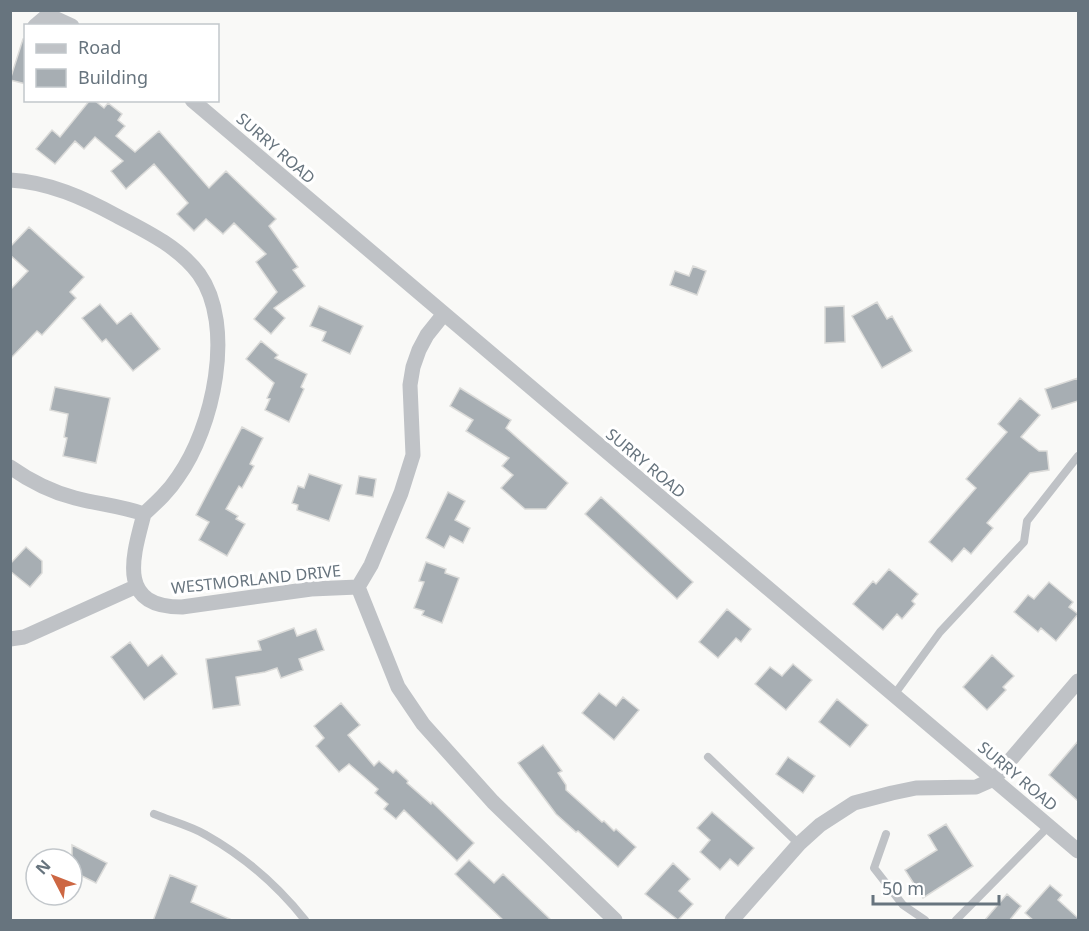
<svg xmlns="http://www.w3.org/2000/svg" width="1089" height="931" viewBox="0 0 1089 931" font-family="'Noto Sans',sans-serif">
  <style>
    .building { fill: #a7aeb3; stroke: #dbdbd9; stroke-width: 1.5 }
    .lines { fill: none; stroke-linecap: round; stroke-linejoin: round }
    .service { stroke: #bfc2c6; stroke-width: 8 }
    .minor { stroke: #bfc2c6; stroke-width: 15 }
    .labels { text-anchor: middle; stroke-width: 6; stroke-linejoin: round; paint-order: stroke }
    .street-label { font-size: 16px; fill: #67747e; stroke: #fff }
  </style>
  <rect width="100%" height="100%" fill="#f9f9f7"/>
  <!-- building -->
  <path class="building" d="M 23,39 L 26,39 L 26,84 L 10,80 Z
    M 90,100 L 94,100 L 104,108 L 108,103 L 122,114 L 118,120 L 125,126 L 116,136 L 135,152 L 159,131 L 209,188 L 226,171 L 276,219 L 269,226 L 298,267 L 293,270 L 305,286 L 274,308 L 285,318 L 271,334 L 254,319 L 277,292 L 256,262 L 266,254 L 234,223 L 223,234 L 206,219 L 194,231 L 177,214 L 188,203 L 154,164 L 126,189 L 111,171 L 123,161 L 95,137 L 84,149 L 75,141 L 55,164 L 36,149 L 52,130 L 60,137 Z
    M 29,227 L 84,277 L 70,292 L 76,298 L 42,335 L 37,331 L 10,359 L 10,290 L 28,271 L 10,255 L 10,247 Z
    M 693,266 L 706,271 L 697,295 L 670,285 L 675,271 L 689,276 Z
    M 877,302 L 887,319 L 892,316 L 912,351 L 882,368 L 852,316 Z
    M 100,304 L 117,324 L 131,313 L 160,349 L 133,371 L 106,339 L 102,342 L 82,318 Z
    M 319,306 L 363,326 L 350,354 L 322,341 L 326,332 L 310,326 Z
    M 844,306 L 845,342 L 825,343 L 825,307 Z
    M 261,341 L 278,355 L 275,358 L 307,374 L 301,387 L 304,389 L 289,422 L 265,410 L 270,399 L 267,398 L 274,383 L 246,359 Z
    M 1078,378 L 1078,401 L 1052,409 L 1045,389 Z
    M 55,387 L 110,398 L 96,463 L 63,456 L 67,438 L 64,437 L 68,414 L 50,410 Z
    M 460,388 L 511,420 L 506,428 L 568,483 L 546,509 L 525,509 L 501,488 L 513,475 L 502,466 L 509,458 L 466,431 L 473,420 L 450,406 Z
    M 1020,398 L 1040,415 L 1021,437 L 1039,451 L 1047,451 L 1049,470 L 1030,473 L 987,523 L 993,528 L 971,554 L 964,548 L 952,562 L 929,542 L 976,488 L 966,479 L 1007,432 L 998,424 Z
    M 242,427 L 263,438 L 250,464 L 254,466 L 242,488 L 239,486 L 226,509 L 238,516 L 236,519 L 245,524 L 227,556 L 199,540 L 209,522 L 196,515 Z
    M 309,474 L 342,485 L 329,521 L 297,510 L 298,505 L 292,503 L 298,486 L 304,488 Z
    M 359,476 L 376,479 L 373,497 L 356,494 Z
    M 448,492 L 465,501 L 455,520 L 470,528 L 463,543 L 450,536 L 444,548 L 426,538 Z
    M 601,497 L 693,582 L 677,599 L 585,514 Z
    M 26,547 L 42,561 L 42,573 L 30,587 L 10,571 L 10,564 Z
    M 426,562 L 446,569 L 445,573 L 459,578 L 442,623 L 422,615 L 424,611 L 414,608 L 424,582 L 419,581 Z
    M 889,569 L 918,594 L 912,601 L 915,604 L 902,619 L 897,614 L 883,630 L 853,604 L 873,581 L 876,584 Z
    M 1049,582 L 1073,602 L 1069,607 L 1078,614 L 1056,641 L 1041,628 L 1038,632 L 1014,612 L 1028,595 L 1034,599 Z
    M 727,609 L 751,629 L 741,642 L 736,638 L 718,658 L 699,642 Z
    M 294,628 L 297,636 L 316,629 L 324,650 L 299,659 L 303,670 L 281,678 L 277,668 L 265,672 L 236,677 L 240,705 L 213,709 L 206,659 L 261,650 L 258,641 Z
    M 130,642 L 148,666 L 162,655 L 177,674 L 144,700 L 111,657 Z
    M 992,655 L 1014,676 L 1003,687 L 1006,690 L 987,710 L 963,687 Z
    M 793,664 L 812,680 L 786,710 L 755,684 L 770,667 L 782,676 Z
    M 599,693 L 616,706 L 623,697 L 639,710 L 614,740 L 582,713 Z
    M 837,699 L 868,725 L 850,747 L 819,722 Z
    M 341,703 L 360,725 L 348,735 L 374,766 L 379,761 L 393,773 L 396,770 L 408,781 L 407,783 L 431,804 L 432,802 L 474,843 L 457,861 L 404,810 L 396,819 L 384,809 L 388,804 L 375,793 L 378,789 L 349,764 L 339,772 L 316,746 L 324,738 L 314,726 Z
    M 1078,741 L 1078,801 L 1049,775 Z
    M 543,745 L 562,771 L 558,773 L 566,785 L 566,790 L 602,822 L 604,821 L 614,831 L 616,829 L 636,847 L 618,867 L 578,831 L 576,832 L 556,814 L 518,763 Z
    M 788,757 L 815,776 L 803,793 L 776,774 Z
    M 712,812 L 754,848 L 738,866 L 730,859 L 720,870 L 700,852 L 710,840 L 697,828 Z
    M 946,824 L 973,866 L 923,898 L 905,870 L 937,850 L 928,835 Z
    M 72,845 L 107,863 L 96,883 L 72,871 Z
    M 469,860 L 494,883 L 503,874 L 552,921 L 504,921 L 455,874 Z
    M 673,863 L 690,879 L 679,891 L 693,904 L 678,920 L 645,894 Z
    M 170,875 L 197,886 L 191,902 L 234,921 L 153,921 Z
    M 1050,885 L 1062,895 L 1058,900 L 1078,918 L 1078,921 L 1034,921 L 1025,913 Z
    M 1007,894 L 1021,906 L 1009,921 L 984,921 Z"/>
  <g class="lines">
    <!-- service -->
    <path class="service" d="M 894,695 L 940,632 L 1024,542 L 1027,521 L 1078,456
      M 708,757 L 799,844
      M 154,814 C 171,821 191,826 206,835 C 245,857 278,886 305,920
      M 886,834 L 874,868 L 903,905 L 925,920
      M 956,920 L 1049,826"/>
    <!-- minor -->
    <path class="minor" d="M 35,26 L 48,15 L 72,26
      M 192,100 L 1078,851
      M 10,180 C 49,182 84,198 117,216 C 146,231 179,247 199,274 C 236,326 213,428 178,477 C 169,491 157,502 144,514
      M 10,467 C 30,481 51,492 75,498 C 98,504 121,506 144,514
      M 144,514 C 133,556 116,607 182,607 L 311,589 L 358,587
      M 358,587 L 398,687 L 423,724 L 493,802 L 615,920
      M 358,587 L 371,565 L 401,493 L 413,455 L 410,385 L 413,367 L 419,350 L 427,335 L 443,315
      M 10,639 L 24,637 L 137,586
      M 732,920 L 799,844 L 820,825 L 854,803 L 892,793 L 916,788 L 976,787 L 994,779 L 1078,681"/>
  </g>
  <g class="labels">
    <!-- street labels -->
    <g class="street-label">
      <text transform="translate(276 148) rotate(41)" y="6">SURRY ROAD</text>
      <text transform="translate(646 463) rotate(40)" y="6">SURRY ROAD</text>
      <text transform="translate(256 579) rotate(-6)" y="6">WESTMORLAND DRIVE</text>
      <text transform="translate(1018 776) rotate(40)" y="6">SURRY ROAD</text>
    </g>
  </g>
  <!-- border -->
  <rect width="1089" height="931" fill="none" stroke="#67747e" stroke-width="24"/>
  <!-- legend -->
  <rect x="24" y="24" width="195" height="78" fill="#ffffff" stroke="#c2c7cb" stroke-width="1.5"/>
  <rect x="36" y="44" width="30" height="9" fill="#bfc2c6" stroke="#c2c7cb" stroke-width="1.5"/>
  <text x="78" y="54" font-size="18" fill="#67747e">Road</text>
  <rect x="36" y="69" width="30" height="18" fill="#a7aeb3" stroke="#c2c7cb" stroke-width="1.5"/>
  <text x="78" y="84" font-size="18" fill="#67747e">Building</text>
  <!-- north arrow -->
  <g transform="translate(54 877) rotate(312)"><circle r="28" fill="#ffffff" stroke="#c2c7cb" stroke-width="1.5"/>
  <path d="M0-4.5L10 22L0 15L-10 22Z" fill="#cd6743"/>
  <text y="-9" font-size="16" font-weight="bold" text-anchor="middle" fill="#67747e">N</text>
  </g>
  <!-- scale -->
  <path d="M873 895v9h126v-9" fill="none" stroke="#67747e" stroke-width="3"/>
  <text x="882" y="895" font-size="18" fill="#67747e" stroke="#ffffff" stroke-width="4.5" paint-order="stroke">50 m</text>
</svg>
